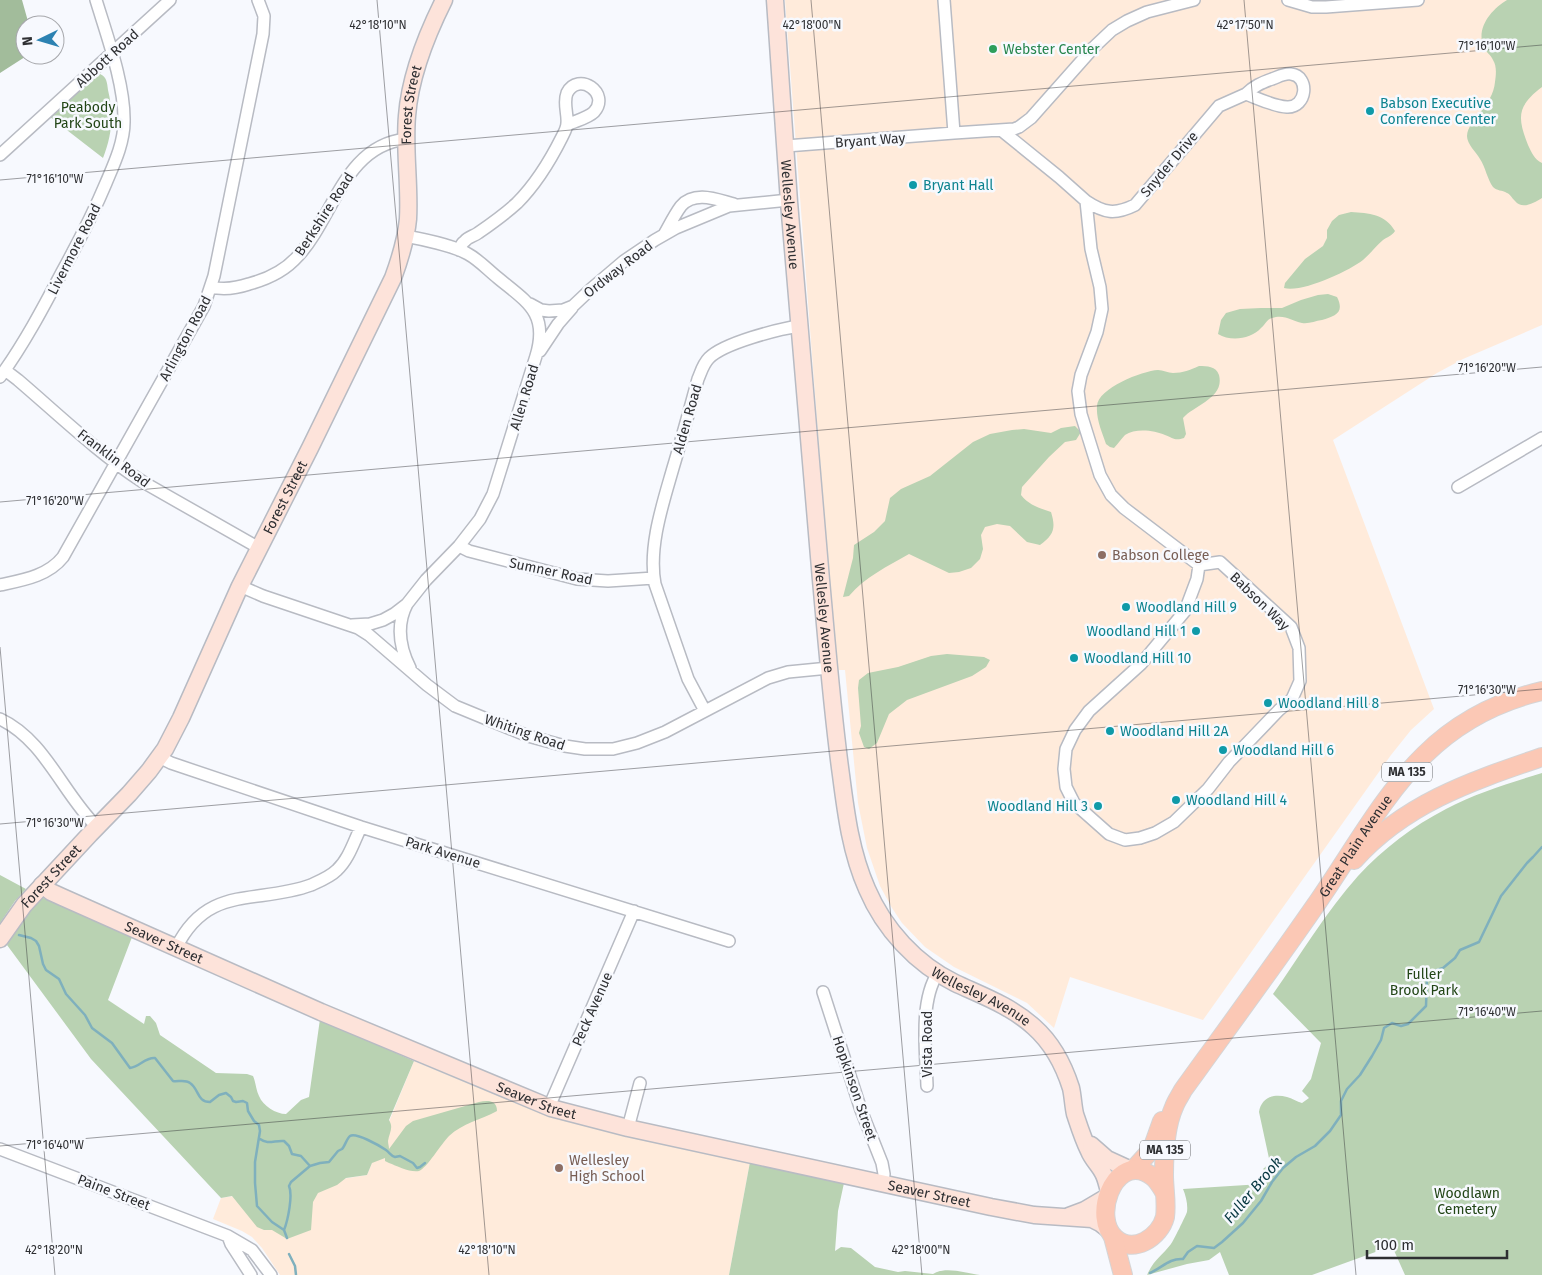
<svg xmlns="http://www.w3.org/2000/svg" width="1542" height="1275" viewBox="0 0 1542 1275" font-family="'Fira Sans',sans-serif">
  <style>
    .education { fill: #ffebdb }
    .green { fill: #b9d2b2 }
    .forest { fill: #a2bc9b }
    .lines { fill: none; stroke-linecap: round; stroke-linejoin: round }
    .stream { stroke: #7fb0bd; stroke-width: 2.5 }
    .street-casing { stroke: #b8bbc3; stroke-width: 14 }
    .secondary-casing { stroke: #b8bbc3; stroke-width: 19 }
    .primary-casing { stroke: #d5d5d6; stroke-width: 20 }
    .street { stroke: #fff; stroke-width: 11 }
    .secondary { stroke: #fde3da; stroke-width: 16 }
    .primary { stroke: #fbc8b5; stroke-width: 18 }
    .ticks { fill: none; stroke: #2e2f32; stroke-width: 1; stroke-opacity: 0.45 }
    .leisure-dot { fill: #2e9e5b; stroke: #f7f9fe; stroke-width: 2 }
    .culture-dot { fill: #0f9aa8; stroke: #f7f9fe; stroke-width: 2 }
    .education-dot { fill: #8d6e63; stroke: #f7f9fe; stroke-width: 2 }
    .labels { text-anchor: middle; stroke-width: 5; stroke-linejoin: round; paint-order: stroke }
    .shield { fill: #f7f9fe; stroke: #6a6c6f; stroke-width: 1 }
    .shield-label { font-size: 12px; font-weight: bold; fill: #2e2f32 }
    .leisure-label { font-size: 14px; fill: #27864d; stroke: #f7f9fe; text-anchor: start }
    .street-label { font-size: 14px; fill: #2e2f32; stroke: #f7f9fe }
    .culture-label { font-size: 14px; fill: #0d838f; stroke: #f7f9fe; text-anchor: start }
    .park-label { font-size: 14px; fill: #224516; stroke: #f7f9fe }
    .education-label { font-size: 14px; fill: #785e54; stroke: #f7f9fe; text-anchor: start }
    .water-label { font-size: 15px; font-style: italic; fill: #073741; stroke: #f7f9fe }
    .ticks-label { font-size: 12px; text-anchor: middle; fill: #2e2f32; stroke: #f7f9fe; stroke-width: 5; stroke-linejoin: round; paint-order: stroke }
  </style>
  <rect width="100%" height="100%" fill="#f7f9fe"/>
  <!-- education -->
  <path class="education" d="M 785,0 L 1542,0 L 1542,325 L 1463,359 L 1437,373 L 1333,440 L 1434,709 L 1411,730 L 1391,755 L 1203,1020 L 1070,977 L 1054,1028 L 1027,1003 L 954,967 L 925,947 L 902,923 L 892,908 L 880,886 L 867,848 L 858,803 L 845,670 L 836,670 Z
    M 414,1061 L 550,1117 L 750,1162 L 729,1275 L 280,1275 L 262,1248 L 252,1237 L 242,1231 L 213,1219 L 221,1198 L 367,1175 Z"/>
  <!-- green -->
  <path class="green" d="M 1507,0 L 1542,0 L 1542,87 C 1517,106 1517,117 1528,145 C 1532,153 1534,159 1542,163 L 1542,198 C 1534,203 1522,210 1515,201 C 1512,198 1510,194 1507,193 C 1502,190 1497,191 1493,187 C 1488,181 1485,166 1480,159 C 1476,152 1467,144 1467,136 C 1468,119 1493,106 1495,82 C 1496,75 1497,66 1493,60 C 1491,55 1486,52 1484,48 C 1475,28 1492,9 1507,0 Z
    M 100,74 C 107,77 107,83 108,90 C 114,115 112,135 103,158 L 50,117 L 97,75 Z
    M 1351,212 C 1369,213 1385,214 1395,231 C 1392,236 1387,237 1383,240 C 1376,246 1370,254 1363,260 C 1349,271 1302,293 1284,288 L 1285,283 L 1305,259 L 1323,246 L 1327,238 L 1327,230 L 1332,221 L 1339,215 Z
    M 1328,294 L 1337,297 C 1345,313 1335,316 1322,320 C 1315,321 1309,324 1302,323 C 1291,321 1285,314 1272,318 C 1266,320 1266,324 1261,328 C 1251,339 1231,342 1218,334 L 1221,320 L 1226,313 L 1240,309 L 1261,308 L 1282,308 L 1301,300 L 1318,295 Z
    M 1199,366 C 1207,366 1216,366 1219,375 C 1225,398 1194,405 1183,418 L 1186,434 L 1184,438 C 1175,441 1173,438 1165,435 C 1154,430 1135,428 1125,435 C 1121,439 1118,444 1114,448 L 1110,447 L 1106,444 C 1102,432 1096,419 1097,406 C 1098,388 1142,371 1158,370 C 1163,370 1168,373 1173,373 C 1183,373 1190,370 1199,366 Z
    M 1075,426 L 1081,432 L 1076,440 L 1065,442 L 1049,457 L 1022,487 L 1021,495 C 1029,505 1039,508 1051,512 C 1056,528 1054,535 1040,545 L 1027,542 L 1010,526 L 997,524 L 985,527 L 981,535 L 983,549 L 980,559 L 971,568 L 959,572 L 949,573 L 909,554 C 888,566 865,577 849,596 L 843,597 L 853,558 L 854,545 L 874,532 L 885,521 L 890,498 L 901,489 L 930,476 L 973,442 L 990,434 L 1012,430 L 1024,429 L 1051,433 L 1061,428 Z
    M 947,654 L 984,657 L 990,660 L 986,667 L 972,676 L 907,700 L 889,714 L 877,743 L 869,749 L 864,747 L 859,733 L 861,726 L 858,688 L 859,680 L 868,673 L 898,667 L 931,656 Z
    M 1542,773 L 1542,1275 L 1405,1275 L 1392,1246 L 1312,1275 L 1229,1275 L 1220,1252 L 1209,1260 L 1187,1264 L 1147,1275 C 1154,1259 1162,1256 1171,1244 C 1173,1242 1186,1215 1187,1212 C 1188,1205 1186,1196 1183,1189 L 1262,1184 L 1267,1173 L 1263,1169 L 1270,1163 L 1259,1112 C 1261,1098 1273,1093 1287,1097 C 1292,1098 1297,1102 1302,1103 L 1309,1098 L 1302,1091 L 1311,1079 L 1321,1043 L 1273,994 C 1301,954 1326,912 1358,876 C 1383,849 1413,826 1446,809 C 1476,793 1510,783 1542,773 Z
    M 0,875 L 26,889 L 15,901 L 0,923 Z
    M 41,897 L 132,937 L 108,1000 L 144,1024 L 146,1016 L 150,1016 L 156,1023 L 160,1035 L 216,1073 L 247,1074 L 253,1076 C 256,1083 256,1090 259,1096 C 263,1106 276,1114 286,1114 L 301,1100 L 309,1097 L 320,1019 L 414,1061 L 389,1120 C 394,1128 389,1133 388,1141 C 388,1144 389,1146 389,1149 L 406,1126 L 413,1121 L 479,1102 C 488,1100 497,1100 497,1111 C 480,1120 463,1123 449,1136 C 441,1144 427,1168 419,1171 C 411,1173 397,1166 389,1163 L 385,1161 L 385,1158 L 372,1163 L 367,1175 L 346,1178 L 337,1185 L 318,1193 L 313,1202 L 311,1230 L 287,1239 L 272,1230 L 264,1230 L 257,1227 L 232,1196 L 221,1198 L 91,1059 L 7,945 L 26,915 Z
    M 750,1162 L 844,1183 L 838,1211 L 835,1251 L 841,1247 L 851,1248 L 875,1267 L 898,1272 L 905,1271 L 933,1274 C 945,1266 966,1273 980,1275 L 729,1275 Z"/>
  <!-- forest -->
  <path class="forest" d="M 0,0 L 22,0 L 29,25 L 25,25 L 25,55 L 28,55 L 0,73 Z"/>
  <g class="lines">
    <!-- stream -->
    <path class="stream" d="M 19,935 L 31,938 L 36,941 L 39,946 L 43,964 L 46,970 L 59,979 L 66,994 L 85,1015 L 92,1028 L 112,1043 L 130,1068 C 140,1067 145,1057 155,1058 L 173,1081 C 178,1082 185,1079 190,1083 C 199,1089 197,1102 210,1102 L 219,1095 L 226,1093 L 231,1097 L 233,1101 L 236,1102 L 243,1101 L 247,1103 L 248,1111 L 254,1121 L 259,1125 L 260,1131 L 255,1162 L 255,1183 L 257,1206 L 272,1222 L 284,1230 L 287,1238
      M 260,1139 C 268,1145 275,1140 284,1141 L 289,1146 L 292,1154 L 301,1156 L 310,1166 L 320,1163 L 329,1162 L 338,1151 L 342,1149 C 345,1146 347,1138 350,1136 C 356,1132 380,1146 386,1150 C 390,1153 391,1156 395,1157 L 400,1156 L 413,1163 L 417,1168 L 420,1167 L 425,1163
      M 284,1230 C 288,1220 293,1195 289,1186 L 291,1182 L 310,1166
      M 289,1254 L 295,1266 L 296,1275
      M 1150,1273 C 1162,1268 1169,1258 1183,1259 L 1188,1252 L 1197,1246 L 1214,1248 L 1222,1242 L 1243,1223 L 1261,1201 L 1272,1182 L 1283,1168 L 1296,1157 L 1315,1146 L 1330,1131 L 1341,1115 L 1341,1101 L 1347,1089 L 1360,1075 L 1372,1056 L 1381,1040 L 1384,1028 L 1392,1023 L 1401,1026 L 1408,1024 L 1426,1006 L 1427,978 L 1434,971 L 1443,968 L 1455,958 L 1460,950 L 1479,942 L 1501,896 L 1527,863 L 1533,857 L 1542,847"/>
    <defs>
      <path id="street" d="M 944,0 L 954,133 L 1014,129 L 1019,127 L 1031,118 L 1094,47 L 1112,30 L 1127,21 L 1147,12 L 1194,0
        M 1288,0 L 1312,7 L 1326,7 L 1418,0
        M 1001,130 L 1059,177 L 1086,201 L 1091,249 L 1100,287 L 1102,309 L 1097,332 L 1081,375 L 1078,391 L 1081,414 L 1100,475 L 1111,495 L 1124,508 L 1199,565
        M 786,146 L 954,133
        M 0,155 L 170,0
        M 1086,201 C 1104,213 1115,215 1135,205 L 1219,106 L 1246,94 C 1259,99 1273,106 1287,107 C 1307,108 1310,76 1291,74 C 1284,73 1278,77 1272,79 C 1261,83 1254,86 1246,94
        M 665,233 C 670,224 675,214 681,206 C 695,190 718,200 734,204
        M 459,250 C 460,247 462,243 465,241 C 468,237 474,236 478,233 C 491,224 505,214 517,203 C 536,184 550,161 562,137 C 564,133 567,128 567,123 C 568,114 563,103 567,93 C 578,71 611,93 594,112 C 588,118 575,121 567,125
        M 211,287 C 224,290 237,288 249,284 C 268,279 285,271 298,256 C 334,217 344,146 406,139
        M 530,304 L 541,310 L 549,311 L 563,310 L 573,306 L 591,289 L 624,261 L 655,240 L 676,228 L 729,206 L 789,200
        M 540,351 L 558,324 L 572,308
        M 5,370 L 18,380 C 59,415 98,453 143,482 L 259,548
        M 0,377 C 24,344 43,308 62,272 C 78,243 93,214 106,183 C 114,164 124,143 124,122 C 125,85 107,36 96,0
        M 1458,487 L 1542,438
        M 459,546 L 469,551 L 577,579 L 608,581 L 654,578
        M 1220,562 L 1291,627 L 1299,648 L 1300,681 L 1292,699 L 1279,710 L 1229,762 L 1208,789 L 1174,822 L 1155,833 L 1140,838 L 1125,840 L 1109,834 L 1074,803 L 1066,787 L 1064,769 L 1066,749 L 1075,730 L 1089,711 L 1141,664 L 1185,611 L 1197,579 L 1199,565 Z
        M 0,585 C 23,580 48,576 63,557 L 204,306 L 214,276 L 263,34 L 264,16 L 258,0
        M 240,586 L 263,596 L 358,628 L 369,635 L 427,685 L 455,706 L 528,736 L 565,746 L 585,749 L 613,749 L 637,743 L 665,732 L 768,678 L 788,672 L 829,668
        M 407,604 C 396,625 400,648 410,668
        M 352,625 L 370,624 L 383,620 L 394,614 L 407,604 L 426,580 L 459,546 L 480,519 L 493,494 L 536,356 C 549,313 527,302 498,278 C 488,270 479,260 468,254 C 454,246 422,239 405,236
        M 705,711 L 688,679 L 655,584 C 648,547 663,503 673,468 C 682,438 690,408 698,379 C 701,372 703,364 709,358 C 724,343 778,329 800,326
        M 0,719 C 45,740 63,794 97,827
        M 159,757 L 171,763 L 361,827 L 729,941
        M 176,948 C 208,883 257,905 311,885 C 320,881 330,877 337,870 C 349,859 354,841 361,827
        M 823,992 L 861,1110 L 882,1163 L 884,1174 L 883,1184
        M 927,1086 C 926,1053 919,1001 938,973
        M 549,1107 L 634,911
        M 628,1128 L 640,1083
        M 0,1149 L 228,1236 L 252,1250 L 271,1275
        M 228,1236 L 231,1244 L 251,1275"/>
      <g id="secondary">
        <path id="s1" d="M 775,0 C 780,67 784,135 789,202 C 799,328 810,454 821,580 C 827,645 832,710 841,775 C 846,814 851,853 867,889 C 884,929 916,964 955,983 C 983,996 1011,1006 1034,1027 C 1052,1043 1064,1066 1071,1088 C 1073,1097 1073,1105 1075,1114 C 1079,1126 1083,1139 1089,1151 C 1092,1159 1099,1165 1103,1173 C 1106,1178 1107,1185 1109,1191"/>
        <path id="s2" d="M 42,885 L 51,892 L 62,897 L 321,1012 L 551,1108 L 628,1128 L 991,1207 L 1034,1215 L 1092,1219 L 1100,1223 L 1109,1230"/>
        <path id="s3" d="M 0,939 L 24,905 L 90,834 L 129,794 L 149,771 L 165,749 L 181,718 L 240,586 L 310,448 L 393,278 C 400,259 406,240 408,219 C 410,185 404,150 407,116 C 410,76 426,36 444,0"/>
        <path d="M 1091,1145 L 1107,1159 L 1131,1170"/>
        <path d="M 1069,1216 L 1085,1210 L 1107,1197"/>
      </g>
      <g id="primary">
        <path d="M 1354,860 C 1405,803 1472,781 1542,757"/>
        <path d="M 1134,1169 L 1152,1149 L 1162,1121"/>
        <path id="s4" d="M 1165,1194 C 1163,1189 1160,1185 1157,1181 C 1154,1177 1149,1174 1145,1172 C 1113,1158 1092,1218 1115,1238 C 1133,1255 1160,1237 1165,1217 C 1167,1203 1164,1189 1164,1175 C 1164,1155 1166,1125 1174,1107 C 1176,1101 1180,1096 1183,1090 C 1227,1029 1272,968 1315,906 C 1381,811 1418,720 1542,691"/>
        <path d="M 1113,1237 L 1123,1275"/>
      </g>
    </defs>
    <!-- street casing -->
    <use href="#street" class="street-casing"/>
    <!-- secondary casing -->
    <use href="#secondary" class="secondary-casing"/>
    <!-- primary casing -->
    <use href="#primary" class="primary-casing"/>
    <!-- street -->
    <use href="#street" class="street"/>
    <!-- secondary -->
    <use href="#secondary" class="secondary"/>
    <!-- primary -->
    <use href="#primary" class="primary"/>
  </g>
  <!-- ticks -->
  <path class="ticks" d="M 377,0 L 489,1275M 811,0 L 922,1275M 1244,0 L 1356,1275M 0,180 L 1542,45M 0,502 L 1542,367M 0,647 L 55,1275M 0,824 L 1542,689M 0,1146 L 1542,1011"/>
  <!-- markers -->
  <circle class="leisure-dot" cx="993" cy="49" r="5"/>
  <g class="culture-dot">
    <circle cx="1370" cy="111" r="5"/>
    <circle cx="913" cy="185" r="5"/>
    <circle cx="1126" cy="607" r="5"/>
    <circle cx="1196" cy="631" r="5"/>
    <circle cx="1074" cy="658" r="5"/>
    <circle cx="1268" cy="703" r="5"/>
    <circle cx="1110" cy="731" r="5"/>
    <circle cx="1223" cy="750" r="5"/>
    <circle cx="1176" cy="800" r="5"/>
    <circle cx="1098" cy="806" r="5"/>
  </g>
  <g class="education-dot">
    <circle cx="1102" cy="555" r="5"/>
    <circle cx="559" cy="1168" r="5"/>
  </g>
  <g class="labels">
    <!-- shield labels -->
    <g class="shield">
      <rect x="1382" y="762.5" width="50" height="19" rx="4"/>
      <rect x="1140" y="1140.5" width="50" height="19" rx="4"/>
    </g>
    <g class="shield-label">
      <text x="1407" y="776">MA 135</text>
      <text x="1165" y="1154">MA 135</text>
    </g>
    <!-- leisure labels -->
    <g class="leisure-label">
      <text x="1003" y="54">Webster Center</text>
    </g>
    <!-- street labels -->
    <g class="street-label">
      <text transform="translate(107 58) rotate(-42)" y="5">Abbott Road</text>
      <text dy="5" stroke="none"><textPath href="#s3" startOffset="951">Forest Street</textPath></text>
      <text transform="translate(870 140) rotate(-4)" y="5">Bryant Way</text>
      <text transform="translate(1169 164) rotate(-50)" y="5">Snyder Drive</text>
      <text transform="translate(324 214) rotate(-57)" y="5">Berkshire Road</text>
      <text dy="5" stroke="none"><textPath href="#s1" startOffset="215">Wellesley Avenue</textPath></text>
      <text transform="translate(74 249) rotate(-63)" y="5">Livermore Road</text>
      <text transform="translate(618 269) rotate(-38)" y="5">Ordway Road</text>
      <text transform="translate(185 338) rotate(-62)" y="5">Arlington Road</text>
      <text transform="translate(524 397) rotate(-73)" y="5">Allen Road</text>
      <text transform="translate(687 419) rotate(-74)" y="5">Alden Road</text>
      <text transform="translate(114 458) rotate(37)" y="5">Franklin Road</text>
      <text dy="5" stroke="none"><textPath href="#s3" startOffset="531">Forest Street</textPath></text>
      <text transform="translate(551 571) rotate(12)" y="5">Sumner Road</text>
      <text transform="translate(1260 601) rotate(44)" y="5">Babson Way</text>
      <text dy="5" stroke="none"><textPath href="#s1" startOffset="620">Wellesley Avenue</textPath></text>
      <text transform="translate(525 732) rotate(19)" y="5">Whiting Road</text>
      <text dy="5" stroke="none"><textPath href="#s4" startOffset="619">Great Plain Avenue</textPath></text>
      <text transform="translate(443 852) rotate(17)" y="5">Park Avenue</text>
      <text dy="5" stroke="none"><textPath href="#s3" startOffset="81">Forest Street</textPath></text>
      <text dy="5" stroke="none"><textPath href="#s2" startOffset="135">Seaver Street</textPath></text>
      <text dy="5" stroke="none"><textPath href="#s1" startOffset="1056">Wellesley Avenue</textPath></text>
      <text transform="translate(592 1009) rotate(-66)" y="5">Peck Avenue</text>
      <text transform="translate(927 1044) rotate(-90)" y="5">Vista Road</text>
      <text transform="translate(855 1088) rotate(71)" y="5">Hopkinson Street</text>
      <text dy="5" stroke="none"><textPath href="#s2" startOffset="540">Seaver Street</textPath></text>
      <text transform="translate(114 1192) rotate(21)" y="5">Paine Street</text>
      <text dy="5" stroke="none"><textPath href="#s2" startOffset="944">Seaver Street</textPath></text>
    </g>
    <!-- culture labels -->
    <g class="culture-label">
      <text x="1380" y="108">Babson Executive<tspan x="1380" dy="16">Conference Center</tspan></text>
      <text x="923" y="190">Bryant Hall</text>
      <text x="1136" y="612">Woodland Hill 9</text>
      <text x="1186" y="636" text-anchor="end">Woodland Hill 1</text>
      <text x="1084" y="663">Woodland Hill 10</text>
      <text x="1278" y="708">Woodland Hill 8</text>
      <text x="1120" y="736">Woodland Hill 2A</text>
      <text x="1233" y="755">Woodland Hill 6</text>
      <text x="1186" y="805">Woodland Hill 4</text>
      <text x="1088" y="811" text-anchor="end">Woodland Hill 3</text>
    </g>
    <!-- park labels -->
    <g class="park-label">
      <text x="88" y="112">Peabody<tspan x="88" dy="16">Park South</tspan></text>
      <text x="1424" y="979">Fuller<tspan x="1424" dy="16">Brook Park</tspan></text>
      <text x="1467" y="1198">Woodlawn<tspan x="1467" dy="16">Cemetery</tspan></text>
    </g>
    <!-- education labels -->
    <g class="education-label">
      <text x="1112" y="560">Babson College</text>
      <text x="569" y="1165">Wellesley<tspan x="569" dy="16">High School</tspan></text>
    </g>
    <!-- water labels -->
    <g class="water-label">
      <text transform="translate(1253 1190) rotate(-50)" y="5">Fuller Brook</text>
    </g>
  </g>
  <g class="ticks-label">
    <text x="378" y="29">42°18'10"N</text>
    <text x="812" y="29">42°18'00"N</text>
    <text x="1245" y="29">42°17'50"N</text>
    <text x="1487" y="50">71°16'10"W</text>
    <text x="55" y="183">71°16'10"W</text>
    <text x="1487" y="372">71°16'20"W</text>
    <text x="55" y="505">71°16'20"W</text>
    <text x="1487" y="694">71°16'30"W</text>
    <text x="55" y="827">71°16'30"W</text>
    <text x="1487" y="1016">71°16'40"W</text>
    <text x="55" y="1149">71°16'40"W</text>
    <text x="54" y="1254">42°18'20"N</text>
    <text x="487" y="1254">42°18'10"N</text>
    <text x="921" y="1254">42°18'00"N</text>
  </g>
  <!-- north arrow -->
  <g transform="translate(40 40) rotate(265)"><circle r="24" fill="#f7f9fe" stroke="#a7a8ac"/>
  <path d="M0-4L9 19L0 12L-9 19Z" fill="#2c82b2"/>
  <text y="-8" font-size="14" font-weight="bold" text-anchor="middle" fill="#2e2f32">N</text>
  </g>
  <!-- scale -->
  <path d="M1367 1250v8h140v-8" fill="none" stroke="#2e2f32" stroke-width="2.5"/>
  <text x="1374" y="1250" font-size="15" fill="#2e2f32" stroke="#f7f9fe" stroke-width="4" paint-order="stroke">100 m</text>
</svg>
